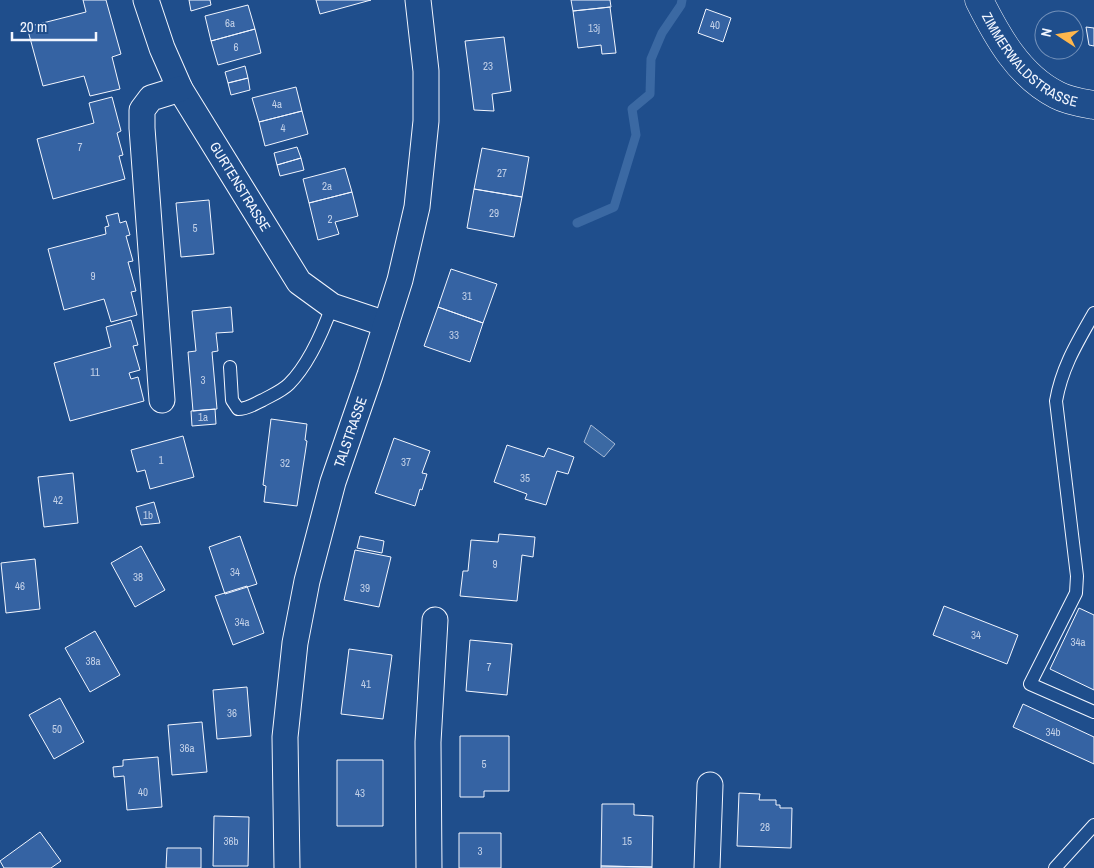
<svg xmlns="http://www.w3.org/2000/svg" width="1094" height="868" viewBox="0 0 1094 868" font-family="'Archivo Narrow',sans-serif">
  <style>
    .water { fill: #3b69a3; stroke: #a8bbd7 }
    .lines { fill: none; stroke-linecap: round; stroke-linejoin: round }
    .stream { stroke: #3b69a3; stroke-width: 9 }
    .building { fill: #3563a3; stroke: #f2f6ff }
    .lane-casing { stroke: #f2f6ff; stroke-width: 14 }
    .street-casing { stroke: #f2f6ff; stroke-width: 27 }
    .secondary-casing { stroke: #f2f6ff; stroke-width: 29 }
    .lane { stroke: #1f4e8c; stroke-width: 12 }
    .street { stroke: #1f4e8c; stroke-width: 25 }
    .secondary { stroke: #1f4e8c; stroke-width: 28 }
    .labels { text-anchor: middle; stroke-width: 4; stroke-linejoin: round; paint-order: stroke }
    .number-label { font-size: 11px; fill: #c3d1e8 }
    .street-label { font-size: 14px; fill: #f2f6ff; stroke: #1f4e8c }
  </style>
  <rect width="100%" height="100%" fill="#1f4e8c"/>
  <!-- water -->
  <path class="water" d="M 591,425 L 615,444 L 604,457 L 584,442 Z"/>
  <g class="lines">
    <!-- stream -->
    <path class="stream" d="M 577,223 L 614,207 L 636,135 L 632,109 L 650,94 L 651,59 L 662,33 L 681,5 L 682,0"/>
  </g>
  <!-- building -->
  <path class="building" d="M 83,0 L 106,0 L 121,54 L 112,57 L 120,89 L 90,96 L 84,76 L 43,86 L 27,27 L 86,12 Z
    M 189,0 L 210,0 L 211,5 L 191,11 Z
    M 316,0 L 371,0 L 320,14 Z
    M 571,0 L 610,0 L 611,7 L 573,11 Z
    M 248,5 L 255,29 L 211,41 L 205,16 Z
    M 610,7 L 616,53 L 602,54 L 601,45 L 578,48 L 573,11 Z
    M 706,9 L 731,18 L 723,42 L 698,33 Z
    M 1086,27 L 1094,28 L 1094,46 L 1089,45 Z
    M 255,29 L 261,53 L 218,65 L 211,41 Z
    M 504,37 L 511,91 L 492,94 L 494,111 L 474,110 L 465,41 Z
    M 245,66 L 248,78 L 228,83 L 225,72 Z
    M 248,78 L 250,90 L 231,95 L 228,83 Z
    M 296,87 L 302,111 L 259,122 L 252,98 Z
    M 112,97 L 121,131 L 117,133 L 123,155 L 119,156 L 125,179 L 53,199 L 37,139 L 94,123 L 89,103 Z
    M 302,111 L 308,134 L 265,146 L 259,122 Z
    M 297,147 L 301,158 L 277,165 L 274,153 Z
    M 482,148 L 529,157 L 522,197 L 474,189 Z
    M 301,158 L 304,170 L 280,176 L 277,165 Z
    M 345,168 L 352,192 L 309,203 L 303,179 Z
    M 474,189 L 522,197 L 514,237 L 467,228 Z
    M 352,192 L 358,216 L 335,222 L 339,234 L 318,240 L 309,203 Z
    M 209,200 L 214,254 L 181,257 L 176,203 Z
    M 118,213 L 120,223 L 126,221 L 130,235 L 126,236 L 133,261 L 128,262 L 136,291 L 131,292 L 137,315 L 111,322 L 104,299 L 64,310 L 48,249 L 106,234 L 105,227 L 109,226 L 106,216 Z
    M 451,269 L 497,284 L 483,323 L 438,307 Z
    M 231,307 L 233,332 L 216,333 L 218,351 L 212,352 L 217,409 L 193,411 L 188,352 L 196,351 L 192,311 Z
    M 438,307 L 483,323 L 470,362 L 424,346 Z
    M 131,320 L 138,345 L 133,346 L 140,370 L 129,373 L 131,379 L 138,377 L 144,401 L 70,421 L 54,363 L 111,347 L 106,327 Z
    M 215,409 L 216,424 L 192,426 L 191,411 Z
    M 271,419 L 307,424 L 305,440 L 307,441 L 297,506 L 264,502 L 266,486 L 263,485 Z
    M 183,436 L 194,477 L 150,489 L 145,470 L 137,472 L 131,450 Z
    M 394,438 L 430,451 L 422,473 L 427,474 L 422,490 L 420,489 L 415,506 L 375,493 Z
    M 507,445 L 544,457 L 548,448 L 574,457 L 568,474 L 557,471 L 546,505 L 525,499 L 527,494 L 494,482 Z
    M 73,473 L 78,523 L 44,527 L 38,477 Z
    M 154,502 L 160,523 L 141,525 L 136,507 Z
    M 499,534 L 535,537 L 533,557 L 522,555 L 517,601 L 460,596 L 463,571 L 468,571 L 471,540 L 498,542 Z
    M 240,536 L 257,584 L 225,594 L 209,547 Z
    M 360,536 L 384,541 L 382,553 L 357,548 Z
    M 141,546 L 165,590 L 135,607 L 111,563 Z
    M 355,550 L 391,557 L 379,607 L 344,600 Z
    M 35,559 L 40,609 L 6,613 L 1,563 Z
    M 247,586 L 264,633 L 233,645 L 215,596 Z
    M 944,606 L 1018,635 L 1007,664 L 933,635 Z
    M 1079,608 L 1094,615 L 1094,690 L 1050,669 Z
    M 95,631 L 120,675 L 90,692 L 65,648 Z
    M 470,640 L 512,644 L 507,695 L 466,691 Z
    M 349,649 L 392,655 L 383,719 L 341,714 Z
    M 247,687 L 251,736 L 217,739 L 213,690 Z
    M 60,698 L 84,742 L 54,759 L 29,715 Z
    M 1023,704 L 1094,737 L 1094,764 L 1013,727 Z
    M 202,722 L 207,772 L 172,775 L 168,725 Z
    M 460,736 L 509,736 L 509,791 L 484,791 L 484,797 L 460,797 Z
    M 158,757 L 162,807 L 127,810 L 124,776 L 114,777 L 113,767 L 123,766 L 123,760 Z
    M 337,760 L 383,760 L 383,826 L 337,826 Z
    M 739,793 L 760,794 L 759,800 L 776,800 L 776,805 L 780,805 L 780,808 L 792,808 L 791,848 L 737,846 Z
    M 602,804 L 634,804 L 634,815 L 653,816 L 652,867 L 601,866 Z
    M 214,816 L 249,817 L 248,866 L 213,866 Z
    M 40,832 L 61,861 L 51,868 L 4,868 L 0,861 Z
    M 459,833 L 501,833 L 501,868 L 459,868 Z
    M 167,848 L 201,848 L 201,868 L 166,868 Z
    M 601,866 L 652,867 L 652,868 L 601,868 Z"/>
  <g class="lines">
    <defs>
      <path id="lane" d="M 1094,313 C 1077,343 1062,367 1056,401 L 1077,576 L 1076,593 L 1030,684 L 1094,712
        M 230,367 L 232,400 L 238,409 C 248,409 254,404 263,400 C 272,395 282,391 289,384 C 308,365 323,331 332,306
        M 1055,868 L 1094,825"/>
      <g id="street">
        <path id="s1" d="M 146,0 L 162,48 L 180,89 L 299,282 L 332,306 L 386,324"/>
        <path d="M 162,400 L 142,128 L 142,110 L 151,98 L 180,89"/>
        <path id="s2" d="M 287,868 L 285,737 L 295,643 L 307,581 L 333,482 L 370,375 L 400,280 L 417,207 L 426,121 L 426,71 L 418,0"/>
        <path d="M 429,868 L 428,742 L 435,620"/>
        <path d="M 707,868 L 710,785"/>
      </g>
      <g id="secondary">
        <path id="s3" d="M 979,0 C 997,36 1019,76 1057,95 C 1068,101 1082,103 1094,105"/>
      </g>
    </defs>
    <!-- lane casing -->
    <use href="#lane" class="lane-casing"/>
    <!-- street casing -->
    <use href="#street" class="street-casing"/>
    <!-- secondary casing -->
    <use href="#secondary" class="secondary-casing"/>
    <!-- lane -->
    <use href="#lane" class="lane"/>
    <!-- street -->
    <use href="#street" class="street"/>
    <!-- secondary -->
    <use href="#secondary" class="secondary"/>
  </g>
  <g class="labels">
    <!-- number labels -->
    <g class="number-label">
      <text x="230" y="27">6a</text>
      <text x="715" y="29">40</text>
      <text x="594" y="32">13j</text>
      <text x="236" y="51">6</text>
      <text x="488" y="70">23</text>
      <text x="277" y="108">4a</text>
      <text x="283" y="132">4</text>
      <text x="80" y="151">7</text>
      <text x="502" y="177">27</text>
      <text x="327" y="190">2a</text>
      <text x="494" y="217">29</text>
      <text x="330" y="223">2</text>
      <text x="195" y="232">5</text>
      <text x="93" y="280">9</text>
      <text x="467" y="300">31</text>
      <text x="454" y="339">33</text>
      <text x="95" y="376">11</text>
      <text x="203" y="384">3</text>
      <text x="203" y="421">1a</text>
      <text x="161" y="464">1</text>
      <text x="406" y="466">37</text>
      <text x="285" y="467">32</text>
      <text x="525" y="482">35</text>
      <text x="58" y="504">42</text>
      <text x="148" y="519">1b</text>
      <text x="495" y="568">9</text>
      <text x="235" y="576">34</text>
      <text x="138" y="581">38</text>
      <text x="20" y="590">46</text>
      <text x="365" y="592">39</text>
      <text x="242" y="626">34a</text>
      <text x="976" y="639">34</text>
      <text x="1078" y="646">34a</text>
      <text x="93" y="665">38a</text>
      <text x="489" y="671">7</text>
      <text x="366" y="688">41</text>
      <text x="232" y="717">36</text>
      <text x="57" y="733">50</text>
      <text x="1053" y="736">34b</text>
      <text x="187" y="752">36a</text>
      <text x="484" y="768">5</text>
      <text x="143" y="796">40</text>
      <text x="360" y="797">43</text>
      <text x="765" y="831">28</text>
      <text x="231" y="845">36b</text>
      <text x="627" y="845">15</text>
      <text x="480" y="855">3</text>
    </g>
    <!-- street labels -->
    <g class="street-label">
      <text dy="5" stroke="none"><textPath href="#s3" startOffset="81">ZIMMERWALDSTRASSE</textPath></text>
      <text dy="5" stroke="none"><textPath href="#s1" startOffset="210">GURTENSTRASSE</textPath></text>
      <text dy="5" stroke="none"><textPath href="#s2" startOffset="444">TALSTRASSE</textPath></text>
    </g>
  </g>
  <!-- north arrow -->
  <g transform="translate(1059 35) rotate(282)"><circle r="24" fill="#1f4e8c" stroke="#7391ba"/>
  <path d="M0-4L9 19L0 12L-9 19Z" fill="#ffb74d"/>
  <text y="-8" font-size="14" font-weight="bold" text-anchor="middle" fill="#f2f6ff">N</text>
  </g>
  <!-- scale -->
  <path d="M12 32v8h84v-8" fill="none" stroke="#f2f6ff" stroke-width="2.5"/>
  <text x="20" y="32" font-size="15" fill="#f2f6ff" stroke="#1f4e8c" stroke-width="4" paint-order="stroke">20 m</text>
</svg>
